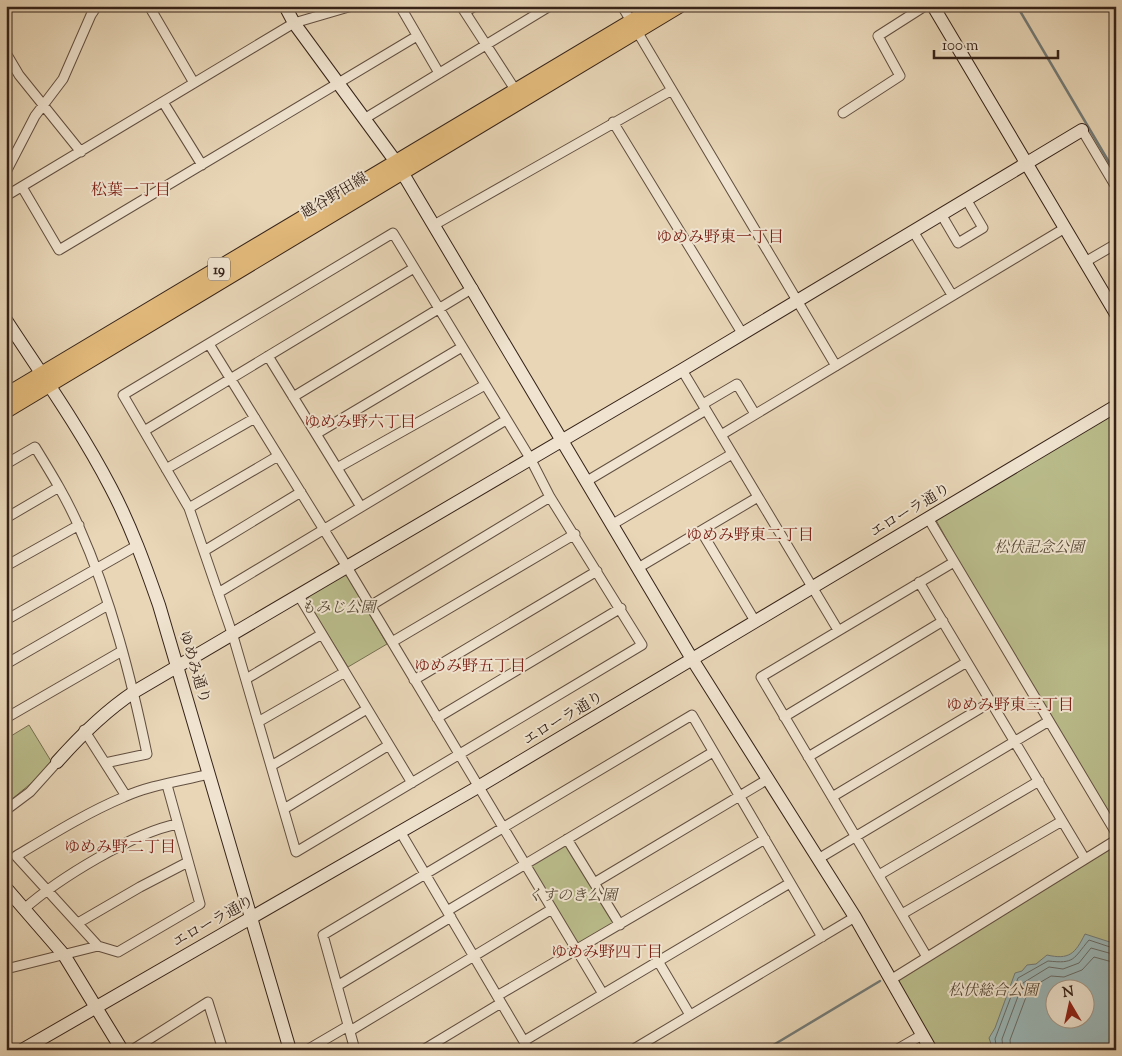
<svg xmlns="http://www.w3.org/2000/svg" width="1122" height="1056" viewBox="0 0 1122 1056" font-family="'Sorts Mill Goudy','Noto Serif JP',serif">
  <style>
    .green { fill: #babc8b; stroke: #786f52; fill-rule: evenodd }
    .water { fill: #9bb7b8; stroke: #727b78; fill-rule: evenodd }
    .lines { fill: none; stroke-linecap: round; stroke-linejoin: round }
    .shore { stroke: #686c68; stroke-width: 1 }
    .stream { stroke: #727b78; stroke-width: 2.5 }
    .street-casing { stroke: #624f40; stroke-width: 11 }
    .secondary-casing { stroke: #352218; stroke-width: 14 }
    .primary-casing { stroke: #352218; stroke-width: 16 }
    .street { stroke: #f0e4d0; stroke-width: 9 }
    .secondary { stroke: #f0e4d0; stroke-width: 12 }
    .primary { stroke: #e4bb7c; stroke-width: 14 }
    .labels { text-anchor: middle; stroke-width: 4; stroke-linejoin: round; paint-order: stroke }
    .shield { fill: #f0e4d0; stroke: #6d5c4f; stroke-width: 1 }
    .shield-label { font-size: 14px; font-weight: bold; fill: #352218 }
    .street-label { font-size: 15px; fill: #352218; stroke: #f0e4d0 }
    .park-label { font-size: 15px; font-style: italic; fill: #564835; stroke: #f0e4d0 }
    .neighbourhood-label { font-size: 16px; fill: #7a1f14; stroke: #f0e4d0 }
  </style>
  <rect width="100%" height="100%" fill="#e8d6b7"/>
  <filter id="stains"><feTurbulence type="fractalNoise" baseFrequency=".004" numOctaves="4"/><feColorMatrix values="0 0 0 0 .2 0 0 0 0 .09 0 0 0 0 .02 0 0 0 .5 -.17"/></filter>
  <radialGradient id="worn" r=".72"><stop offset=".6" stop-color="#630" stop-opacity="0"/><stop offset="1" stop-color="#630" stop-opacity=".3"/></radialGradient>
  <!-- green -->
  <path class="green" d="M 1116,412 L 1116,831 L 950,549 L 951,547 L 936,520 Z
    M 343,575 L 347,576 L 387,644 L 348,667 L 307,601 L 309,596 Z
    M 29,725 L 51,761 L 35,780 L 6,804 L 6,739 Z
    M 1116,843 L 1116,1050 L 931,1050 L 894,980 ZM 1054,988 L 1084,988 L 1084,1018 L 1054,1018 Z
    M 566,844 L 614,923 L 578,946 L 529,866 Z"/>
  <!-- water -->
  <path class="water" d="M 1085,934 L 1116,944 L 1116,1050 L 993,1050 L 989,1038 L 995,1028 L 1015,973 L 1022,971 L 1027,965 L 1036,964 L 1047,955 C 1069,960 1075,954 1085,934 ZM 1054,988 L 1084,988 L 1084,1018 L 1054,1018 Z"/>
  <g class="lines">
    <!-- shore -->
    <path class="shore" d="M 997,1050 L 995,1039 L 1018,978 L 1048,961 C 1075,964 1073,959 1089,940 L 1116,949
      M 1003,1050 L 1002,1039 L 1023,983 L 1049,967 L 1063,969 L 1079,963 L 1091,948 L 1116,955
      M 1011,1050 L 1010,1040 L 1029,989 L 1051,976 L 1064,977 L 1082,970 L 1094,957 L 1116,963"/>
    <!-- stream -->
    <path class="stream" d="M 1017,6 L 1116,174
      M 765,1050 L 880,981"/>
    <defs>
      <path id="street" d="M 149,6 L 194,83
        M 400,6 L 439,73
        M 461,6 L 516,91
        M 622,6 L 836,366
        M 465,12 L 475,6
        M 6,53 L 19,75 L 81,152
        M 163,102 L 202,165
        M 843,113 L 900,76 L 878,36 L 925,6
        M 364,119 L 550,6
        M 613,122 L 742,333
        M 1082,130 L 1116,187
        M 6,172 L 35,116 L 63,79 L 91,15 L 97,6
        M 22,187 L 59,250 L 417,36
        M 6,196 L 294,23 L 352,6
        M 941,214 L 958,243 L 983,228 L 966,199
        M 434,225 L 672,90
        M 913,231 L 952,295
        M 393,233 L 530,458 L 550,497 L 642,645 L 296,852 L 233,636 L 189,508 L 123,395 Z
        M 1085,262 L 1116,244
        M 209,344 L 347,567 L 603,994
        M 268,356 L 361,507
        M 682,370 L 838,630
        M 293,397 L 473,288
        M 703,404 L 737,384 L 755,414
        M 144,431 L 414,268
        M 316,434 L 462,347
        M 721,435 L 1065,228
        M 6,464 L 35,447 C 51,473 67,499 79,527 C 111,599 131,677 147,754 L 105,763
        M 337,468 L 485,385
        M 166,469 L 255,418
        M 587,481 L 706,410
        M 189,508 L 278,456
        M 6,518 L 59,487
        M 928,518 L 1116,833
        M 613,524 L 732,454
        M 701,531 L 755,621
        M 204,551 L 301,492
        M 6,566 L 79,525
        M 638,568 L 758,497
        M 919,582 L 1085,859
        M 218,593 L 506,420
        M 299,596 L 412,783
        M 370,606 L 550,497
        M 6,620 L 138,545
        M 392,642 L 575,534
        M 6,664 L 108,605
        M 246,679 L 322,634
        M 414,680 L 597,571
        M 784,717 L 943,621
        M 6,718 L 122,651
        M 437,718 L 621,608
        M 258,722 L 345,672
        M 84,730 L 126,796
        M 808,757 L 967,662
        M 271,766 L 367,709
        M 167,785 L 200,904 L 118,952 L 98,946 L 16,856 C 51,835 86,813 124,797 C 150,785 182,781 209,774
        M 832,797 L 991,702
        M 284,809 L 389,745
        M 6,810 L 30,792 L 57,762
        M 401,833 L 529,1050
        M 567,839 L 620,925
        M 818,859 L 1049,721
        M 879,875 L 1039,781
        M 594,883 L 768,779
        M 24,909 C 58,879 134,832 178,824
        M 447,911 L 713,752
        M 902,914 L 1062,821
        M 78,923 L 140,887 L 188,862
        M 927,957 L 761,677 L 954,562
        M 658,961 L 690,1015
        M 6,969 L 98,946
        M 892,979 L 1116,840
        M 337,986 L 451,917
        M 497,996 L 765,839
        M 350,1031 L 552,909
        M 524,1041 L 790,883
        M 132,1050 L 208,1002 L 223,1050
        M 307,1050 L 348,1026
        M 355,1050 L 323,935 L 692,715 L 822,937
        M 423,1050 L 501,1003
        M 632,1050 L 855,917
        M 896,1050 L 922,1035"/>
      <path id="secondary" d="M 285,6 L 294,23 L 396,162 L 692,659 L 855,917 L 931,1050
        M 933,6 L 1116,314
        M 6,320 C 42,375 81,430 111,488 C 131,526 145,565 159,605 L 290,1050
        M 57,762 C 81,735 104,712 134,692 L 682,370 L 1082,130
        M 6,888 L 64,955 L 122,1050
        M 22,1050 L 478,787 L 1116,406"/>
      <path id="primary" d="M 6,395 L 657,6
        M 6,411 L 679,6"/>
    </defs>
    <!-- street casing -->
    <use href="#street" class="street-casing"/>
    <!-- secondary casing -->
    <use href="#secondary" class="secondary-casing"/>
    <!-- primary casing -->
    <use href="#primary" class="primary-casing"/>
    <!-- street -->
    <use href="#street" class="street"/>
    <!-- secondary -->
    <use href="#secondary" class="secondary"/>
    <!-- primary -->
    <use href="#primary" class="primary"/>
  </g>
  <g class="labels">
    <!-- shield labels -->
    <rect class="shield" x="208" y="257.5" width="22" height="23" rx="4"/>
    <g class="shield-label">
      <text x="219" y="274">19</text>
    </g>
    <!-- street labels -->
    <g class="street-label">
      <text transform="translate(334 195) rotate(-31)" y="5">越谷野田線</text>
      <text transform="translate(910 510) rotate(-31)" y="5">エローラ通り</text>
      <text transform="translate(195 667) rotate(73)" y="5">ゆめみ通り</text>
      <text transform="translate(563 718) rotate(-31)" y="5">エローラ通り</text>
      <text transform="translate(213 921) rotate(-29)" y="5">エローラ通り</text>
    </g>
    <!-- park labels -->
    <g class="park-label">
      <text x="1039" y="552">松伏記念公園</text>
      <text x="338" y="612">もみじ公園</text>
      <text x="572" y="900">くすのき公園</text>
      <text x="993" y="995">松伏総合公園</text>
    </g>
    <!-- neighbourhood labels -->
    <g class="neighbourhood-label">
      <text x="131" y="195">松葉一丁目</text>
      <text x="720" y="242">ゆめみ野東一丁目</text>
      <text x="360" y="427">ゆめみ野六丁目</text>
      <text x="750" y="540">ゆめみ野東二丁目</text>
      <text x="470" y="671">ゆめみ野五丁目</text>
      <text x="1010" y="710">ゆめみ野東三丁目</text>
      <text x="120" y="852">ゆめみ野二丁目</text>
      <text x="607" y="957">ゆめみ野四丁目</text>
    </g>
  </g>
  <!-- margin -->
  <rect width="1122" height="1056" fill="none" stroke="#e8d6b7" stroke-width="25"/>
  <rect x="8" y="8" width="1107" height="1041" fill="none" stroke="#352218" stroke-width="2.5"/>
  <rect x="12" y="12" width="1097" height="1031" fill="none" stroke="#352218"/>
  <!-- north arrow -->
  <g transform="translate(1070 1004) rotate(351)"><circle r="24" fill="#f0e4d0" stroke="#a59686"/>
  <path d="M0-4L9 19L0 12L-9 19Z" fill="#8f2418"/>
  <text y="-8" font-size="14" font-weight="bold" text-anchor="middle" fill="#352218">N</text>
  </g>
  <!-- scale -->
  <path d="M934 50v8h124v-8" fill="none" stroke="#352218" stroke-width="2.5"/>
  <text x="942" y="50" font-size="15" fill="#352218" stroke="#f0e4d0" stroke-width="4" paint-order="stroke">100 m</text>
  <rect width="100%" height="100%" filter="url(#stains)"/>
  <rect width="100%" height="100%" fill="url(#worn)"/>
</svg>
